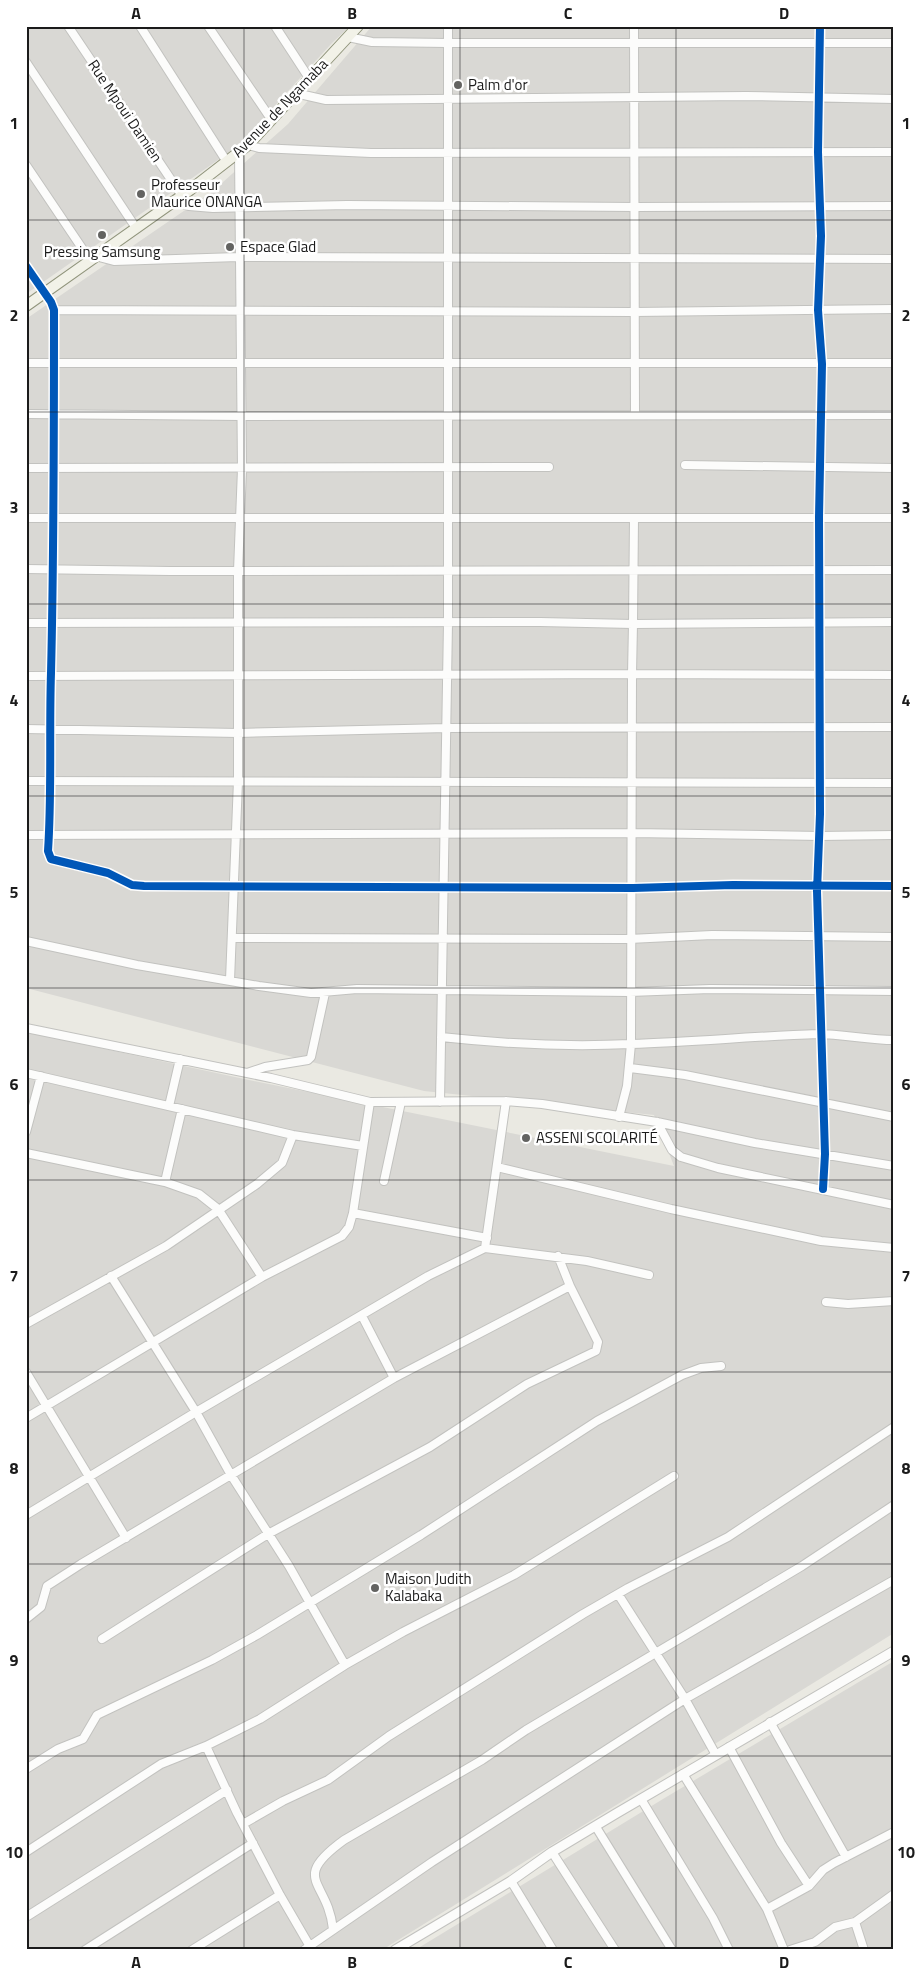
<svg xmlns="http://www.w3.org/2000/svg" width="920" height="1976" viewBox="0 0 920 1976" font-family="'Titillium Web',sans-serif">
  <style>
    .residential { fill: #d9d8d4 }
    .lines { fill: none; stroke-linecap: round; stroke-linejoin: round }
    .minor-casing { stroke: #c2c2bf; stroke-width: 10 }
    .tertiary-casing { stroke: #c2c2bf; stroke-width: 11 }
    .secondary-casing { stroke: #90947b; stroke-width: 12 }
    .minor { stroke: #fcfcfb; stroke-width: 8 }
    .tertiary { stroke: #fcfcfb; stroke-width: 9 }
    .secondary { stroke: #f2f2e8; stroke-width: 10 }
    .cycleway-casing { stroke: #fff; stroke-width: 11 }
    .cycleway { stroke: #0057b8; stroke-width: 8 }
    .grid { fill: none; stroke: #1b1b1b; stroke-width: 1; stroke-opacity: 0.55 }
    .poi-dot { fill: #636361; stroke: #fff; stroke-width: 2 }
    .labels { text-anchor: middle; stroke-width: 5; stroke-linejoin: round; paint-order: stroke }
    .poi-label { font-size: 15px; fill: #1b1b1b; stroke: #fff; text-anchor: start }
    .street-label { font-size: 15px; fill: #1b1b1b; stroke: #fff }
    .neatline { fill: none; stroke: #1b1b1b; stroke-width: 2 }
    .grid-label { font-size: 16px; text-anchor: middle; font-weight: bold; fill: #1b1b1b }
  </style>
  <rect width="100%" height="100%" fill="#eae9e2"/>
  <!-- residential -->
  <path class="residential" d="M 26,26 L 350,26 L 332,43 L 238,146 L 26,294 Z
    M 372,26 L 894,26 L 894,1633 L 382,1950 L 26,1950 L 26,1032 L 249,1080 L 674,1166 L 654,1115 L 424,1091 L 26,988 L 26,319 L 213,191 L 288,124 Z
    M 894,1661 L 894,1950 L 415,1950 L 663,1799 Z"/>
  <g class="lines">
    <defs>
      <path id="minor" d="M 68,26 L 182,196
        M 140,26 L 227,162
        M 208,26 L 271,119
        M 275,26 L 309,78
        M 634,26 L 635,415
        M 820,26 L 818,152 L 821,236 L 818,310 L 822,364 L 819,517 L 820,814 L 817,891 L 825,1154 L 823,1189
        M 348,37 L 372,42 L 447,43 L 894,43
        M 26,62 L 136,228
        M 295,93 L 326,100 L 746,96 L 894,99
        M 248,145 L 259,148 L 371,153 L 894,152
        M 26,165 L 90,260
        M 175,201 L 189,206 L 213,208 L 347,205 L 635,207 L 894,206
        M 95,256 L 114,261 L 238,257 L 894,259
        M 26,266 L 51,302 L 54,310 C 54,431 54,552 51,673 C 49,733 52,792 48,851 L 51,859 L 108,873 L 132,885 L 144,886 L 633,888 L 733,885 L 894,886
        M 54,310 L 634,312 L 894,309
        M 26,363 L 894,363
        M 26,414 L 241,416 L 894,415
        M 685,465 L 894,468
        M 26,468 L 549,467
        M 26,518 L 894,518
        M 26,569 L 170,571 L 894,570
        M 26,623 L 540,622 L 633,624 L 634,518
        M 26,676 L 632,674 L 633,624 L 894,622
        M 26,729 L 238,733 L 447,728 L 894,727
        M 26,781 L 894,783
        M 26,835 L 633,833 L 820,836 L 894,835
        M 233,938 L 629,939 L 712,935 L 894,937
        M 26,941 L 137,965 L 259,986 L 311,993 L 357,989 L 630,992 L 710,989 L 894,991
        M 230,980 L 238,781 L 238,571 L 242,469 L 239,153
        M 26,1028 L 271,1078 L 370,1102 L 506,1101 L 542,1104 L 657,1122 L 755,1143 L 894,1166
        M 441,1037 C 505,1044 568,1047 631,1044 C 694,1042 756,1036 818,1034 C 843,1034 868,1040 894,1040
        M 630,1068 L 685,1075 L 894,1117
        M 26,1073 L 293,1135 L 363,1146
        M 247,1073 L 265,1067 L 308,1060 L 311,1057 L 325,993
        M 440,1102 L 448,623 L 448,26
        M 169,1106 L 180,1059
        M 619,1117 L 627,1086 L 631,1044 L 632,674 L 894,675
        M 657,1122 L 672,1150 L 681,1157 L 718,1168 L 894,1205
        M 26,1132 L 41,1076
        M 26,1153 L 165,1182 L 199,1194 L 218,1209 L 262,1277
        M 497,1167 L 671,1209 L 821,1241 L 894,1248
        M 384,1181 L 401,1102
        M 165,1182 L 182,1109
        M 353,1213 L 487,1238
        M 485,1248 L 587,1261 L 649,1275
        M 111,1276 L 196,1412 L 231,1475 L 289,1566 L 345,1665
        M 826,1302 L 848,1304 L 894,1301
        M 362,1316 L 394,1378
        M 26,1324 L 166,1246 L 257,1184 L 282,1163 L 293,1135
        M 26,1372 L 126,1538
        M 26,1418 L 262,1277 L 342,1236 L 349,1227 L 353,1213 L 370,1102
        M 26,1515 L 196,1412 L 428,1276 L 485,1248 L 506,1101
        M 618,1594 L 685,1699 L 716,1755
        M 26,1619 L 41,1607 L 47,1586 L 81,1564 L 394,1378 L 570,1286 L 558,1256
        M 102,1639 L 268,1534 L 430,1447 L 527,1384 L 596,1351 L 598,1342 L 570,1286
        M 770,1722 L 846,1857
        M 206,1746 L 237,1813 L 280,1895 L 312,1950
        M 729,1747 L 781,1843 L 809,1886
        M 26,1769 L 58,1749 L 83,1739 L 97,1715 L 212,1660 L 257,1635 L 421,1535 L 597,1421 L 682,1375 L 701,1368 L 721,1366
        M 683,1774 L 767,1909 L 784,1950
        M 641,1799 L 713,1918 L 729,1950
        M 243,1824 L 283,1801 L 328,1780 L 389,1736 L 583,1614 L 628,1588 L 728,1537 L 894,1427
        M 596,1827 L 672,1950
        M 26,1852 L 161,1764 L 206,1746 L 260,1719 L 345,1665 L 403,1632 L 514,1575 L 674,1476
        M 552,1852 L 615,1950
        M 511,1881 L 553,1950
        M 767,1909 L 809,1886 L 823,1870 L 834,1863 L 894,1832
        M 26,1917 L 227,1790
        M 855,1922 L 864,1950
        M 333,1929 C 328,1880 289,1880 344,1840 L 482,1760 L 526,1730 L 802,1566 L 894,1505
        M 85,1950 L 253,1843
        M 192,1950 L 280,1895
        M 304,1950 L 432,1862 L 685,1699 L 894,1580
        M 790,1950 L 815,1942 L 835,1927 L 855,1922 L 894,1894"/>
      <path id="tertiary" d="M 395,1950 L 511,1881 L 552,1852 L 617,1813 L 894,1651"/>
      <path id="secondary" d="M 26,306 L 190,190 L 248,145 L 358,26"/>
    </defs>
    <!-- minor casing -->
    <use href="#minor" class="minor-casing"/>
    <!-- tertiary casing -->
    <use href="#tertiary" class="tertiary-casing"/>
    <!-- secondary casing -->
    <use href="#secondary" class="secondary-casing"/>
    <!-- minor -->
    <use href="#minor" class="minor"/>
    <!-- tertiary -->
    <use href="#tertiary" class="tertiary"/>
    <!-- secondary -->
    <use href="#secondary" class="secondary"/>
    <defs>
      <path id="cycleway" d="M 820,26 L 818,152 L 821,236 L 818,310 L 822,364 L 819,517 L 820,814 L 817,891 L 825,1154 L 823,1189
        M 26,266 L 51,302 L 54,310 C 54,431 54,552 51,673 C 49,733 52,792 48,851 L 51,859 L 108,873 L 132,885 L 144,886 L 633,888 L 733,885 L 894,886"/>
    </defs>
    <!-- cycleway casing -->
    <use href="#cycleway" class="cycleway-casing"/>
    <!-- cycleway -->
    <use href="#cycleway" class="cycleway"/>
  </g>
  <!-- grid -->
  <path class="grid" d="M 244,26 L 244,1950M 460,26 L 460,1950M 676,26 L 676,1950M 26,220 L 894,220M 26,412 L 894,412M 26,604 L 894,604M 26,796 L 894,796M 26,988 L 894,988M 26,1180 L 894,1180M 26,1372 L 894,1372M 26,1564 L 894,1564M 26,1756 L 894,1756"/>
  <!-- markers -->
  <g class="poi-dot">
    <circle cx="458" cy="85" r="5"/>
    <circle cx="141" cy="194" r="5"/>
    <circle cx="102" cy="235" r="5"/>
    <circle cx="230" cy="247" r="5"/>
    <circle cx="526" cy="1138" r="5"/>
    <circle cx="375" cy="1588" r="5"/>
  </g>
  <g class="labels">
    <!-- poi labels -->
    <g class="poi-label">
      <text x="468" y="90">Palm d'or</text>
      <text x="151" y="190">Professeur<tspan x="151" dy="17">Maurice ONANGA</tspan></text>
      <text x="240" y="252">Espace Glad</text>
      <text x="102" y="257" text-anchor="middle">Pressing Samsung</text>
      <text x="536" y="1143">ASSENI SCOLARITÉ</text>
      <text x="385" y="1584">Maison Judith<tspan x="385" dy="17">Kalabaka</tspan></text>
    </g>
    <!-- street labels -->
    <g class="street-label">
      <text transform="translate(280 108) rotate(-46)" y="5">Avenue de Ngamaba</text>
      <text transform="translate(125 111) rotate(56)" y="5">Rue Mpoui Damien</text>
    </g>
  </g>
  <!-- border -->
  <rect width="920" height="1976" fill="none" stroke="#ffffff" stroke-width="55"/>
  <rect x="28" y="28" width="864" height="1920" class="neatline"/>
  <g class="grid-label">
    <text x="136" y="19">A</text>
    <text x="352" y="19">B</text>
    <text x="568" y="19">C</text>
    <text x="784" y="19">D</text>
    <text x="14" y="129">1</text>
    <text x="906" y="129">1</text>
    <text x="14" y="321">2</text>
    <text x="906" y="321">2</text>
    <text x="14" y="513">3</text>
    <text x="906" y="513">3</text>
    <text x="14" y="706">4</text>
    <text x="906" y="706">4</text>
    <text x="14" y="898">5</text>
    <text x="906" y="898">5</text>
    <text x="14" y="1090">6</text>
    <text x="906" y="1090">6</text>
    <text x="14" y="1282">7</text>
    <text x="906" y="1282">7</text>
    <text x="14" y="1474">8</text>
    <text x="906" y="1474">8</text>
    <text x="14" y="1666">9</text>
    <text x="906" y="1666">9</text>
    <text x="14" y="1858">10</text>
    <text x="906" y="1858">10</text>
    <text x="136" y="1968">A</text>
    <text x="352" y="1968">B</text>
    <text x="568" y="1968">C</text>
    <text x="784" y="1968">D</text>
  </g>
</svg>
